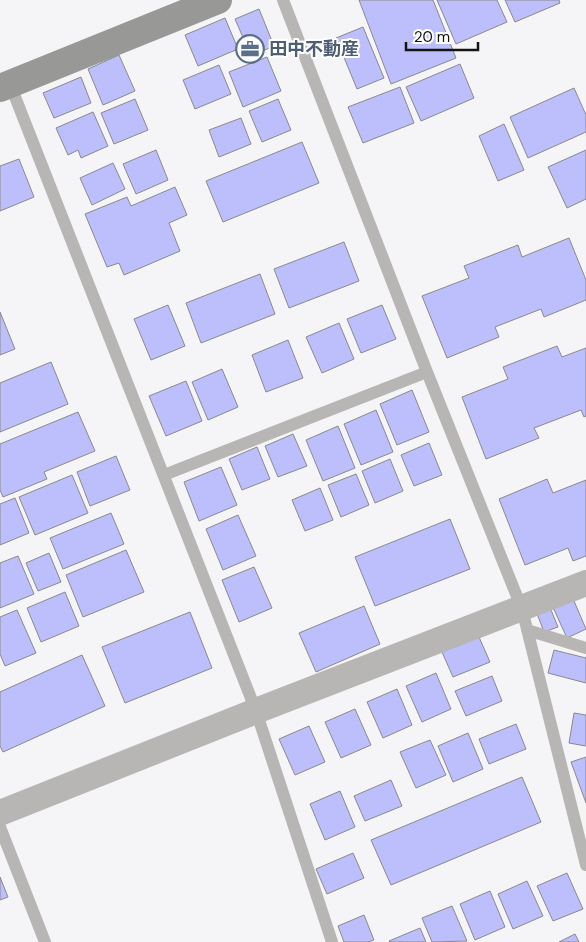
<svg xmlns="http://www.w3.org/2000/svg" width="586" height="942" viewBox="0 0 586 942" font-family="'DM Sans','Noto Sans JP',sans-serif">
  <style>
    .building { fill: #bdbffc; stroke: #89898b }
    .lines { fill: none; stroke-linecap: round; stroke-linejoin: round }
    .lane { stroke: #b7b6b5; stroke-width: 12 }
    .street { stroke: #b7b6b5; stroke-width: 26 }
    .secondary { stroke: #989896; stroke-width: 28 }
    .labels { text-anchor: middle; stroke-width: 4; stroke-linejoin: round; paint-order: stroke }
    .service-label { font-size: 18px; font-weight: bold; fill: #4e5e75; stroke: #fff; text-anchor: start }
  </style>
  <rect width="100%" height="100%" fill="#f5f5f8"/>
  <!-- building -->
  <path class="building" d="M 359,0 L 433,0 L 456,58 L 391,84 Z
    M 437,0 L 497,0 L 507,22 L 456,44 Z
    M 505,0 L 559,0 L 560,3 L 515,22 Z
    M 259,9 L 274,46 L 251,56 L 235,19 Z
    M 225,18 L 238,49 L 198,66 L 185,35 Z
    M 363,27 L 384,78 L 357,89 L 336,38 Z
    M 119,55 L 135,91 L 103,105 L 88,69 Z
    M 267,57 L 281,91 L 243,107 L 229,72 Z
    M 460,64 L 474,98 L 421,121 L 406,87 Z
    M 219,65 L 231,94 L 195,109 L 183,80 Z
    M 81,77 L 91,103 L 54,118 L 43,93 Z
    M 400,87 L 414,123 L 363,143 L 348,107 Z
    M 574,88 L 586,115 L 586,132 L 528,158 L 510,117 Z
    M 135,99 L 148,130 L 114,144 L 101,113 Z
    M 278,99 L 291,130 L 262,142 L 249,111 Z
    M 93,112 L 108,146 L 81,158 L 78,150 L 68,155 L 56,128 Z
    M 241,118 L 251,144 L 219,157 L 209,130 Z
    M 504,124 L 524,170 L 498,181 L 479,136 Z
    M 302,142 L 319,183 L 223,222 L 206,181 Z
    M 156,150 L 168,180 L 136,194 L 123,164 Z
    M 586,150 L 586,199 L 567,208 L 548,167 Z
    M 19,159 L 34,197 L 0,211 L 0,166 Z
    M 113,163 L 125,189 L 92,205 L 80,178 Z
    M 175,187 L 187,215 L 169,223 L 180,251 L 124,275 L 119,263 L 107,267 L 85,214 L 127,197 L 131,206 Z
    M 569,238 L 586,280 L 586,300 L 544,317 L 541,309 L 495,327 L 499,337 L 447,358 L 422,296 L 469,278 L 464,266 L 518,245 L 522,257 Z
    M 344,242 L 359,281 L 289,308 L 274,269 Z
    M 260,274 L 275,314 L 201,343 L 186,303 Z
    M 168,305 L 185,346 L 151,360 L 134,319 Z
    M 382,305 L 396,339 L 361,353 L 347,319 Z
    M 0,312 L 15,349 L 0,355 Z
    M 339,323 L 354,359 L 322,373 L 306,337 Z
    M 288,340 L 303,378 L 266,392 L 252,355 Z
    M 557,346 L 562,357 L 586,348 L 586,416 L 584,417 L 581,410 L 534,428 L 539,438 L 486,459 L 462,397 L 508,379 L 503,367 Z
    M 51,362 L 68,404 L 0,432 L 0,383 Z
    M 222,369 L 238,407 L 208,420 L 192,382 Z
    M 186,381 L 202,421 L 166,436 L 149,396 Z
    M 412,390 L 429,432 L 397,445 L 380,404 Z
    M 376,410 L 393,452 L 361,465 L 344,424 Z
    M 78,412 L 95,451 L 44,472 L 47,479 L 3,497 L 0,490 L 0,444 Z
    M 338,426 L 355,468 L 323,481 L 306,440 Z
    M 293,434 L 307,466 L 278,477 L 265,446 Z
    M 429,443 L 442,475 L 414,486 L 401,455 Z
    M 257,447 L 270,479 L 242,490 L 229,459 Z
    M 116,456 L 130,490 L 90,506 L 77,472 Z
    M 390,459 L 403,491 L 375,503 L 362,471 Z
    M 221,467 L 237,505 L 199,521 L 184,482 Z
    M 356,474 L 369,505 L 341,517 L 328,485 Z
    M 72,475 L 88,513 L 35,535 L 19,497 Z
    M 547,479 L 553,493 L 586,480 L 586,556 L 573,561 L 568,548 L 525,565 L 499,499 Z
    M 320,488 L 333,520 L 305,531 L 292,500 Z
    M 15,498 L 29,533 L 0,545 L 0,504 Z
    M 111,513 L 124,544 L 63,569 L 50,538 Z
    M 238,515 L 256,556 L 223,570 L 206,529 Z
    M 450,519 L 470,569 L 375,606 L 355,557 Z
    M 126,550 L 144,592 L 83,617 L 66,575 Z
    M 49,553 L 61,582 L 38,591 L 26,563 Z
    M 18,556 L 34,594 L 0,608 L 0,563 Z
    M 254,567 L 272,608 L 239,622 L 222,580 Z
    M 65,592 L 79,626 L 41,642 L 27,608 Z
    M 571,594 L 586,629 L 567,638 L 551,603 Z
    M 549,605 L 558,627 L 544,632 L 536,611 Z
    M 364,606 L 380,644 L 316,672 L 299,633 Z
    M 17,610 L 36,653 L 5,666 L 0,654 L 0,617 Z
    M 190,612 L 212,668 L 125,703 L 102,647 Z
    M 479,637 L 490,662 L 453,677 L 442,652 Z
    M 554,650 L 586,658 L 586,683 L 548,673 Z
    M 82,655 L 105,706 L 3,752 L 0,746 L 0,692 Z
    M 436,673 L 451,709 L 422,722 L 406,686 Z
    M 492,676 L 502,701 L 466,716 L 455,691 Z
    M 397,689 L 412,725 L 383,738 L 367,702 Z
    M 355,709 L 371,745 L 341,758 L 325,722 Z
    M 574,713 L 586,715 L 586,746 L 569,743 Z
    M 516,724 L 526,749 L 489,764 L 479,739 Z
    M 309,726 L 325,762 L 295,775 L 279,739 Z
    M 468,733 L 483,769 L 453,782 L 438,746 Z
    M 430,740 L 446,775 L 416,788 L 400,752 Z
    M 586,757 L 586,803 L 571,762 Z
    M 522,777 L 541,822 L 391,885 L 371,840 Z
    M 391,780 L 402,806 L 365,821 L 354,796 Z
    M 340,791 L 355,827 L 325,840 L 310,804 Z
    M 353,853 L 364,878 L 327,894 L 316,869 Z
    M 567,873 L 583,909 L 553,921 L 537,886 Z
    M 0,877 L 8,897 L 0,900 Z
    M 527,881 L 543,916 L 513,929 L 498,894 Z
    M 490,891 L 505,927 L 475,940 L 460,904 Z
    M 452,906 L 467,941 L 432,942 L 422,918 Z
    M 364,915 L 374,940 L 368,942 L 344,942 L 338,926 Z
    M 420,928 L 426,942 L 390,942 L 389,941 Z
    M 575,934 L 579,942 L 559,942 Z"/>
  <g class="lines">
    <!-- lane -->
    <path class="lane" d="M 283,0 L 427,372 L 522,609 L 586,865
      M 10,84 L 256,711 L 332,942
      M 164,475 L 427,372
      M 527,630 L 586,648
      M 0,827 L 45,942"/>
    <!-- street -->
    <path class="street" d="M 0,813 L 256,711 L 586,583"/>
    <!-- secondary -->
    <path class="secondary" d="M 0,88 L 218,0"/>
  </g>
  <!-- icons -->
  <defs>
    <symbol id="office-ring" viewBox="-11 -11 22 22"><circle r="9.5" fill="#fff" stroke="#5c6f8a" stroke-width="1.5"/><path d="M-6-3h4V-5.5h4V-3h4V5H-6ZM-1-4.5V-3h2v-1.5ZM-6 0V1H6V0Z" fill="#5c6f8a"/></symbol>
  </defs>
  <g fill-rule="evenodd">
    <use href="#office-ring" x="234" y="33" width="32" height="32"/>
  </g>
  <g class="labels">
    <!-- service labels -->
    <g class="service-label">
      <text x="269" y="55">田中不動産</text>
    </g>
  </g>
  <!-- scale -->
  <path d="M406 42v8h72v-8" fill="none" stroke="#141415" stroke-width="2.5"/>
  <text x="414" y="42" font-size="15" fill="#141415" stroke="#ffffff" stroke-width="4" paint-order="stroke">20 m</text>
</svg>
